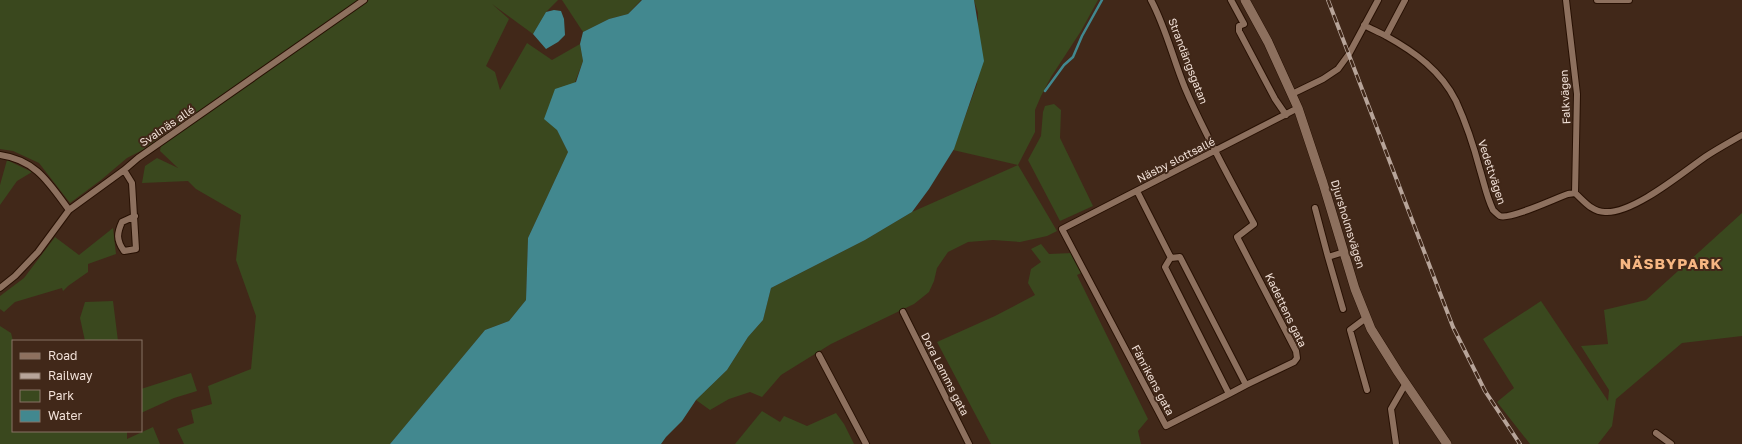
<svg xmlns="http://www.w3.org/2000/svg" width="1742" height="444" viewBox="0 0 1742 444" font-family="'Golos Text',sans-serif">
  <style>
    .green { fill: #3a481e }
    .water { fill: #42888f }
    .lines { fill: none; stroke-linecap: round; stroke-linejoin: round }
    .stream { stroke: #42888f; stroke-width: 2.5 }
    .street-casing { stroke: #271003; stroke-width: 8 }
    .secondary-casing { stroke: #271003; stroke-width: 10 }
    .street { stroke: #8d705e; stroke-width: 6 }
    .secondary { stroke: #8d705e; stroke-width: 9 }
    .rail-casing { stroke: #b7a499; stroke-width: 4 }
    .rail { stroke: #412819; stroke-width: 2.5; stroke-dasharray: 8; stroke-linecap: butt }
    .labels { text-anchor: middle; stroke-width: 4; stroke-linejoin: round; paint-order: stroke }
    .street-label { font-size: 11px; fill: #f1e0d7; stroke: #412819 }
    .district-label { font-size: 15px; font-weight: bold; letter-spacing: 1px; fill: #f6b682; stroke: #412819 }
  </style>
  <rect width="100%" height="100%" fill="#412819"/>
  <!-- green -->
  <path class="green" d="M 0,0 L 558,0 L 546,12 L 533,34 L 492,4 L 509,19 L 486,66 L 495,72 L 500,90 L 527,43 L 552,60 L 580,44 L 583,61 L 557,130 L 568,152 L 528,238 L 526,300 L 509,321 L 485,330 L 390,444 L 184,444 L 177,429 L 194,423 L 191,410 L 212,404 L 208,386 L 251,369 L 256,316 L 236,260 L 241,215 L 196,189 L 188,181 L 142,183 L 145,166 L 157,158 L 178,168 L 160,151 L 162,140 L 127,158 L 101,180 L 70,203 L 39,163 L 13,151 L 0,149 Z
    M 562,0 L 641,0 L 628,14 L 609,19 L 583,32 Z
    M 974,0 L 1098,0 L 1081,31 L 1051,77 L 1041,96 L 1035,110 L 1035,132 L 1018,165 L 1057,231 L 1047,236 L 1020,242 L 993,240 L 968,242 L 948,252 L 937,268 L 934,281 L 929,292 L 914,304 L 831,344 L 781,375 L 762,397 L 750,392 L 729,399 L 710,410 L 696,400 L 727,370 L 748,337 L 763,320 L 771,288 L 865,240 L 912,212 L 1018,165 L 953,150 L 977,84 L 978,13 Z
    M 1054,104 L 1061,110 L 1060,138 L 1093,206 L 1060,221 L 1028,160 L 1041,136 L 1043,112 L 1045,106 Z
    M 7,160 L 32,172 L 17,181 L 0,205 L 0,185 Z
    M 1742,213 L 1742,336 L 1682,343 L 1616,399 L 1612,426 L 1598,444 L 1530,444 L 1497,402 L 1514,388 L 1483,339 L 1541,301 L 1608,401 L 1609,390 L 1581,346 L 1608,344 L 1604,310 L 1646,300 Z
    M 113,228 L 116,254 L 88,264 L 88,272 L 68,286 L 63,291 L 62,288 L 15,302 L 4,312 L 0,309 L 0,296 L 24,278 L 55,237 L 79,255 Z
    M 1041,244 L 1049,254 L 1072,253 L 1083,272 L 1077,275 L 1148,419 L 1138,431 L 1141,444 L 991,444 L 937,342 L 995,316 L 1035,295 L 1028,283 L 1031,269 L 1041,262 L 1031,249 Z
    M 113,301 L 118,341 L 85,341 L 80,318 L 85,302 Z
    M 0,326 L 11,333 L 13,341 L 13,431 L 127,431 L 127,439 L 153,427 L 160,444 L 0,444 Z
    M 191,373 L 197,391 L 174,398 L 141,413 L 141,389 Z
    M 762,411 L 780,422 L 784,416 L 807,426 L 836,413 L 844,424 L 854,444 L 735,444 Z"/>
  <!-- water -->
  <path class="water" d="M 642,0 L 974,0 L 984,61 L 954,149 L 929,189 L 912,212 L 865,240 L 771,288 L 763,320 L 748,337 L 727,370 L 696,400 L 682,421 L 666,437 L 661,444 L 390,444 L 485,330 L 509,321 L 526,300 L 528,238 L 568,152 L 557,130 L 544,119 L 555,89 L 576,82 L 583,61 L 580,44 L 583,32 L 609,19 L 628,14 Z
    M 554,10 L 561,11 L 564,19 L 565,35 L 558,42 L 546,49 L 533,34 L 546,12 Z"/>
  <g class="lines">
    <!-- stream -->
    <path class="stream" d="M 1045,91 L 1064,65 L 1073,57 L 1082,36 L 1102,0"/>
    <defs>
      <path id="street" d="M 1231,0 L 1244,24 L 1239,26 L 1239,31 L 1275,99 L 1286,115
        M 1566,0 L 1577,94 L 1575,193
        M 1597,0 L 1629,0
        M 1364,25 C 1371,29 1379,32 1386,36 C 1415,52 1441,71 1456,101 C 1466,123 1474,147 1480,170 C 1484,183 1487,198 1493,210 C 1495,212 1498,215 1500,216 C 1510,220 1556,198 1568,194 L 1575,193 C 1584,201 1592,212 1605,212 C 1633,214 1682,173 1705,157 C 1717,149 1730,142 1742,135
        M 1386,36 L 1405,0
        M 1292,94 L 1323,79 L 1338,69 L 1349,54 L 1378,0
        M 0,155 C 36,160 49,183 69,210
        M 124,170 L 132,183 L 136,249 L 124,251 C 116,240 117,233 122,222 L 135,216
        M 1137,191 L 1171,258 L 1180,257 L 1246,385 L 1294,362 L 1297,358 L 1296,351 L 1237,237 L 1254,224 C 1230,179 1205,135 1185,88 C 1173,59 1166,28 1151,0
        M 1315,208 L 1328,257
        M 1171,257 L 1165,267 L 1229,394 L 1166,426 L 1062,229 L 1298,108
        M 0,288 L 15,276 L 38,252 L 69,210 L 124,170 L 138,158 L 364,0
        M 1343,309 L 1328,257 L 1344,252
        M 903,312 L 969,444
        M 1366,318 L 1350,330 L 1367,390
        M 819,355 L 866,444
        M 1229,394 L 1246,385
        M 1656,433 L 1671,444
        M 1396,444 L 1391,409 L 1406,383"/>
      <path id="secondary" d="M 1245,0 L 1268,42 L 1298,108 L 1323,183 L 1355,289 L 1371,329 L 1398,372 L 1447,444"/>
    </defs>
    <!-- street casing -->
    <use href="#street" class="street-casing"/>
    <!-- secondary casing -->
    <use href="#secondary" class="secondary-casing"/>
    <!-- street -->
    <use href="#street" class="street"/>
    <!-- secondary -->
    <use href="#secondary" class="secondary"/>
    <defs>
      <path id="rail" d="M 1328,0 L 1453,327 L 1485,391 L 1520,444"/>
    </defs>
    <!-- rail casing -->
    <use href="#rail" class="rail-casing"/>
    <!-- rail -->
    <use href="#rail" class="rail"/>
  </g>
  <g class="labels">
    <!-- street labels -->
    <g class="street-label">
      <text transform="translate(1188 61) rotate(69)" y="4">Strandängsgatan</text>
      <text transform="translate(1565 97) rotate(-93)" y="4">Falkvägen</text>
      <text transform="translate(167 126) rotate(-34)" y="4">Svalnäs allé</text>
      <text transform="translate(1176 160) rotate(-27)" y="4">Näsby slottsallé</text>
      <text transform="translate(1492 172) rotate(72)" y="4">Vedettvägen</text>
      <text transform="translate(1348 224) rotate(73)" y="4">Djursholmsvägen</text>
      <text transform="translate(1286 310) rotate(64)" y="4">Kadettens gata</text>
      <text transform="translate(945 374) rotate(63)" y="4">Dora Lamms gata</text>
      <text transform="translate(1153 380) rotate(62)" y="4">Fänrikens gata</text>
    </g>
    <!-- district labels -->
    <g class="district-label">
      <text x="1671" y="269">NÄSBYPARK</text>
    </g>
  </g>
  <!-- legend -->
  <rect x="12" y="340" width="130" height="92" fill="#412819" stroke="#877265"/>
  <rect x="20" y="353" width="20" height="6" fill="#8d705e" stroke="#877265"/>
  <text x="48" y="360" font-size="12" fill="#f1e0d7">Road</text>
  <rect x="20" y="373" width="20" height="6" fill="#b7a499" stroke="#877265"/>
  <text x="48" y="380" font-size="12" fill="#f1e0d7">Railway</text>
  <rect x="20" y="390" width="20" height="12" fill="#3a481e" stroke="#877265"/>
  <text x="48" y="400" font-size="12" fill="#f1e0d7">Park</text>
  <rect x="20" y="410" width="20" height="12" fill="#42888f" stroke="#877265"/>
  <text x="48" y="420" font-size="12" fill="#f1e0d7">Water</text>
</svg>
